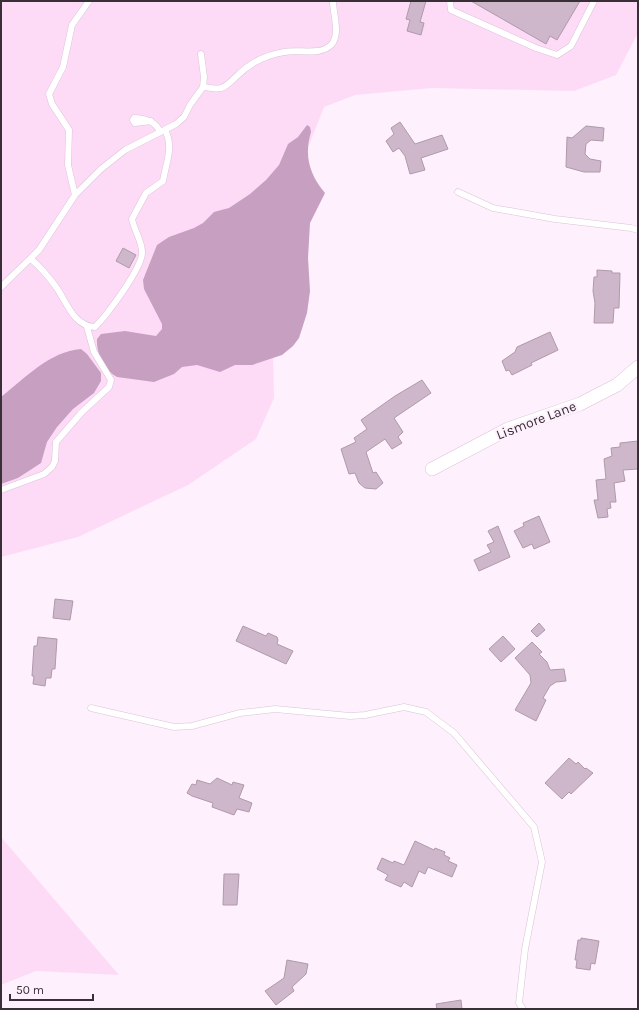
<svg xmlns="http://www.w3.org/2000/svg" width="639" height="1010" viewBox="0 0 639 1010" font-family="Karla,sans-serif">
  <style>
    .green { fill: #fddbf7 }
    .water { fill: #c79fc0 }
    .building { fill: #ceb7ca; stroke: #af99ab }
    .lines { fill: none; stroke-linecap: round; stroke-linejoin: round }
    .lane-casing { stroke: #dac3d6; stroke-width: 7 }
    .street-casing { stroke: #dac3d6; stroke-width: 14 }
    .lane { stroke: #fff; stroke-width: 6 }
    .street { stroke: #fff; stroke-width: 13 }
    .labels { text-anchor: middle; stroke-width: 4; stroke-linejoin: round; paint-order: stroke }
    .street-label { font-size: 14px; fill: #382f37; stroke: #fef0fc }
  </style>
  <rect width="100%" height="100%" fill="#fef0fc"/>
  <!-- green -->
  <path class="green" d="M 1,1 L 638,1 L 638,33 L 616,75 L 574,91 L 432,88 L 355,95 L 324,107 L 296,178 L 273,355 L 274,398 L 256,439 L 188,485 L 78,537 L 1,557 Z
    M 1,837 L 119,975 L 36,971 L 1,985 Z"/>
  <!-- water -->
  <path class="water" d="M 307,125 L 310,127 L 311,132 C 304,155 309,174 325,193 L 310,223 L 308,258 L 310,291 L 307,313 L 299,338 L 293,346 L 282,355 L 252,365 L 235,365 L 220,372 L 197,365 L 182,367 L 174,374 L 154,382 L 117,377 C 104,370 96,353 97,339 L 101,334 L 125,331 L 156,336 L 162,329 L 162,324 L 144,289 L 143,280 L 157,245 L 169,237 L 194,228 L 203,223 L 214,212 L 229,208 L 250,194 L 266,180 L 279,165 L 288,144 L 298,137 Z
    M 81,349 L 87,354 L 101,373 L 101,381 L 94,393 L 73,409 L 57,427 L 47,442 L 41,463 L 18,478 L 1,484 L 1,397 C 24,379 50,351 81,349 Z"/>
  <!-- building -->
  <path class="building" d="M 411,1 L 426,1 L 420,22 L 424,23 L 421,35 L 407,31 L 410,20 L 406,19 Z
    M 471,1 L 580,1 L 557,40 L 550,36 L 546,44 Z
    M 400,122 L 415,144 L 442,135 L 448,149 L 421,158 L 425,170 L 410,174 L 405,156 L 399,148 L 393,152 L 386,141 L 394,134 L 391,128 Z
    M 586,126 L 604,128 L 603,141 L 591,140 L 586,144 L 585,154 L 590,159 L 601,161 L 600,172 L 584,172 L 566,167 L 567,137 L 572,138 Z
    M 123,248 L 136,255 L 129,268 L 116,261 Z
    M 597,270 L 612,271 L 612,273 L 620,273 L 619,308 L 614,308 L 613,323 L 594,323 L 595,303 L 593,291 L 594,277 L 597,277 Z
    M 550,332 L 558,350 L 531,363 L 532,365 L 512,375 L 509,370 L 506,371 L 502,361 L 515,352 L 517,347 Z
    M 422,380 L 431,393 L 394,418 L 403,432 L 398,437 L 402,443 L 392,449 L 385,439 L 366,452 L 373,473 L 376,472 L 383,483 L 376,489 L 365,488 L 359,483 L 355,473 L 349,474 L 341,449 L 356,442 L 354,438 L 367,429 L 361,420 L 395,396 Z
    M 638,441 L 638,469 L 623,470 L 625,481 L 614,483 L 616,502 L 610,502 L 611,508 L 607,509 L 608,517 L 598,518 L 594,500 L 598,500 L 596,480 L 606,479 L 604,459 L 612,456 L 611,448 L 620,447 L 620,443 Z
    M 539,516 L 550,542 L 534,549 L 532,544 L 523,548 L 514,531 L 524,526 L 523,523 Z
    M 498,526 L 510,557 L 479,571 L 474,560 L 491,552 L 487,545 L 494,542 L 488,531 Z
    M 55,599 L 73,601 L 70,620 L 53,618 Z
    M 539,623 L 545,630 L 537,637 L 531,631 Z
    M 243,626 L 266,636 L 268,633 L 277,637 L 278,640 L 277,644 L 293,651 L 286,664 L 236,641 Z
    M 503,636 L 515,649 L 501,662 L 489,649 Z
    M 38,637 L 57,639 L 55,669 L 52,669 L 51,678 L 46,678 L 45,686 L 33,684 L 34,676 L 32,676 L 34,646 L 37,646 Z
    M 532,642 L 542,652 L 539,654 L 547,662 L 550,670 L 564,669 L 566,681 L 556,682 L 550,686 L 543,698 L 546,700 L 536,721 L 515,710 L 531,683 L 530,675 L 515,658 Z
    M 569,758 L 576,764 L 578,762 L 585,769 L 586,768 L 593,773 L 571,794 L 569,792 L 562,799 L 545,783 Z
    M 217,778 L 232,785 L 233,782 L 244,785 L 239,798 L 252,803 L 249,812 L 237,809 L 234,815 L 212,807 L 213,803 L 192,796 L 187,793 L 192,784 L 196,785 L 197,780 L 210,784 Z
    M 415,841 L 434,850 L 435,848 L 445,852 L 444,855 L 450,858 L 448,861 L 457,865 L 452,877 L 428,867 L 425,874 L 419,871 L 412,887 L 404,882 L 401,887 L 385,880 L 388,875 L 377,869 L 382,858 L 393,863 L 394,861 L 404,865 Z
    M 224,874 L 239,874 L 237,905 L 223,905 Z
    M 581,938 L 599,941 L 595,964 L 591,963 L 590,970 L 576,968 L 577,960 L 575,960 L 578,940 L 581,940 Z
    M 287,960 L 308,964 L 306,974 L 292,987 L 294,991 L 276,1005 L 265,991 L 284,978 Z
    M 461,1000 L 462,1009 L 437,1009 L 436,1004 Z"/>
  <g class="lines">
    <defs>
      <path id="lane" d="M 450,1 L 451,10 L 536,48 L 557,55 L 571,46 L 594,1
        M 201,54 L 204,77 L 203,87
        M 151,121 L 135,123 L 133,120 L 134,118 C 145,118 156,122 160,132
        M 458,192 L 493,208 L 555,219 L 631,228 L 638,230
        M 75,195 L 101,169 L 125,150 L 176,124 L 184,117 L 190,105 L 203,87 C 209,87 216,90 221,88 C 228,86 232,80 238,75 C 250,63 266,55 284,52 C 298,49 320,56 331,45 C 341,35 333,14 333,1
        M 31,259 C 40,267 49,277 56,287 C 67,302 73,326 95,327 C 107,315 143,267 142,252 C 142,241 134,230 132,219 L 146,193 L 163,181 C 166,163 174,147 165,130
        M 1,287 L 39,250 L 75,195 L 68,165 L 69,130 L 52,104 L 49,94 L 63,67 L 72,25 L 89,1
        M 1,490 L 44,474 L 52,467 L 55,461 L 56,442 L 82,412 L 109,387 L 111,380 L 94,352 L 87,327
        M 91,708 L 174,727 L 192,726 L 240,713 L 275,709 L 350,716 L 365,715 L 404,707 L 426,712 L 454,733 L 534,827 L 542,862 L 525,949 L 519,1003 L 523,1009"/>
      <path id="street" d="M 432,469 L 508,429 L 580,404 L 617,385 L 638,367"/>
    </defs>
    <!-- lane casing -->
    <use href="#lane" class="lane-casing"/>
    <!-- street casing -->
    <use href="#street" class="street-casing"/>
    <!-- lane -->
    <use href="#lane" class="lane"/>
    <!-- street -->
    <use href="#street" class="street"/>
  </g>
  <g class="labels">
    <!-- street labels -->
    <g class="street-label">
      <text transform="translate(536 420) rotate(-21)" y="5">Lismore Lane</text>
    </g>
  </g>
  <!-- border -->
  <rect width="639" height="1010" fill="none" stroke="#382f37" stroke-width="4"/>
  <!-- scale -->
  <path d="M10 994v6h83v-6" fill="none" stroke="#382f37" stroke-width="2"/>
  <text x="16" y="994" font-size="12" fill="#382f37" stroke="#fef0fc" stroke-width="3" paint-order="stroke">50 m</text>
</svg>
